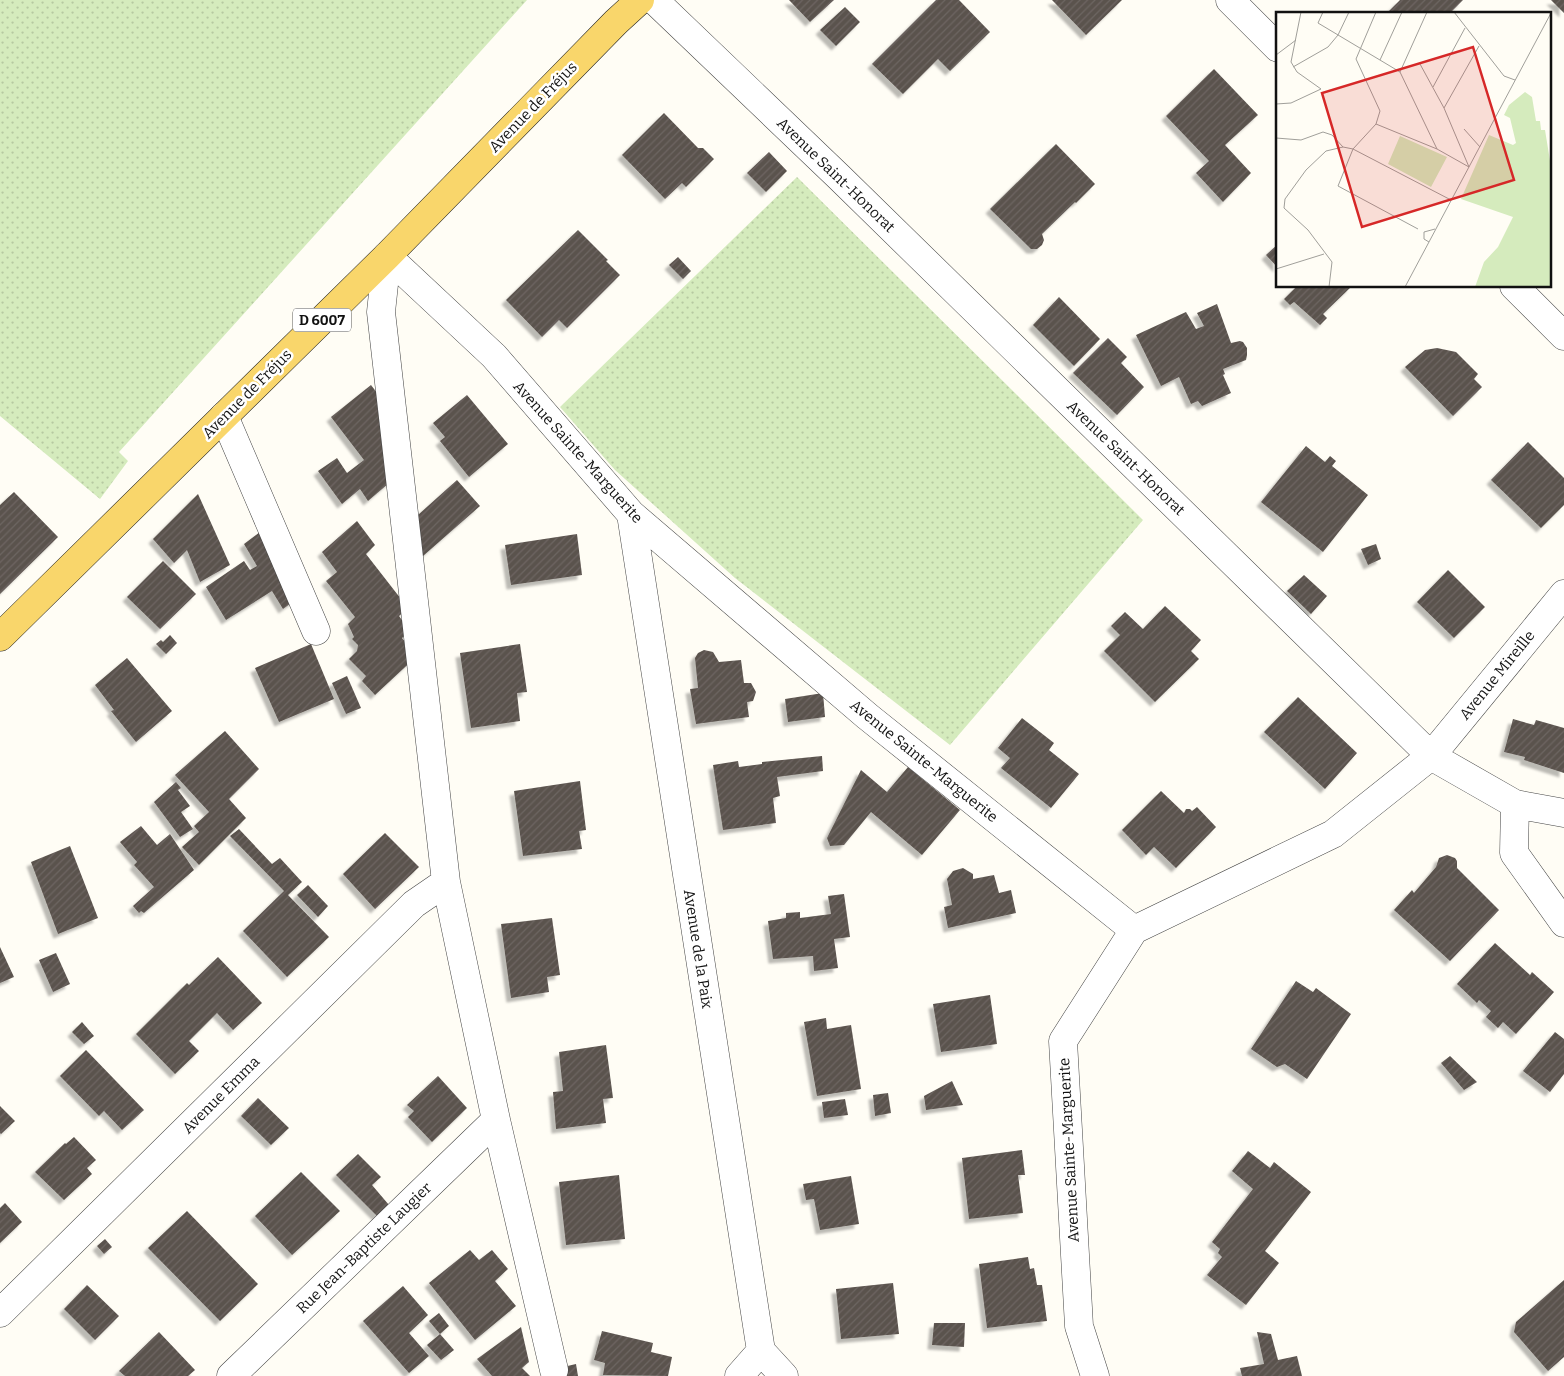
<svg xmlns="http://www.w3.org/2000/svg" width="1564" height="1376" viewBox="0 0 1564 1376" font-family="Bitter,serif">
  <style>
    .grass { fill: url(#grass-dots) }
    .building { fill: url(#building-hatch); filter: url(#shadow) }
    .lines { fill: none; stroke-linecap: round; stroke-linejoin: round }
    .street-casing { stroke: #444; stroke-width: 29 }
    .primary-casing { stroke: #222; stroke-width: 29 }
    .street { stroke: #fff; stroke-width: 28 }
    .primary { stroke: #f9d66b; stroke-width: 28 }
    .labels { text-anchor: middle; stroke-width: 5; stroke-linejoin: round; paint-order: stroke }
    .shield { fill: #fff; stroke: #585858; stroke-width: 1 }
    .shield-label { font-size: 14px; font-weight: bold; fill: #111 }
    .street-label { font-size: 15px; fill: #111; stroke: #fff }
    .inset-road { fill: none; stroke: #a09f9a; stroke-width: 1 }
    .view { fill: #d62828; fill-opacity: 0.15; stroke: #d62828; stroke-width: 2.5 }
    .inset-edge { fill: none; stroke: #111; stroke-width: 2.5 }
  </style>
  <defs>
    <pattern id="grass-dots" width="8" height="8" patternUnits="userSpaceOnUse" patternTransform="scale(1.25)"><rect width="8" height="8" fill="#d5ebbd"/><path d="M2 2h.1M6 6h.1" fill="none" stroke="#b6c8a1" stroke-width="1.8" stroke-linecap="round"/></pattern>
    <pattern id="building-hatch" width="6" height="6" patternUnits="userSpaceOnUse" patternTransform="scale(1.25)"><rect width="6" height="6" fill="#5a524d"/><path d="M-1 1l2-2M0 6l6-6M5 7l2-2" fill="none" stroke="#6d6662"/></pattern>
    <filter id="shadow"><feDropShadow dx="-4.5" dy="4.5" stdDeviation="1" flood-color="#0004"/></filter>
  </defs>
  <rect width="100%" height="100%" fill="#fffdf5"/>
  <!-- grass -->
  <path class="grass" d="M 0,0 L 527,0 L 119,452 L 128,461 L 100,499 L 0,416 Z
    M 797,177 L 1143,520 L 950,745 L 735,578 L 615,470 L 560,407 Z"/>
  <!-- building -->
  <path class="building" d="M 789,0 L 834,0 L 810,22 Z
    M 936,0 L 959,0 L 990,32 L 950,71 L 938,59 L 903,94 L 872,64 Z
    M 1052,0 L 1122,0 L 1086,35 Z
    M 1400,0 L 1463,0 L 1449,14 L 1386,14 Z
    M 1551,0 L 1564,0 L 1564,13 Z
    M 845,7 L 860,22 L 836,46 L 820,30 Z
    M 1214,69 L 1258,115 L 1225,145 L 1251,173 L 1223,202 L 1196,173 L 1209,161 L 1166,116 Z
    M 664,113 L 698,148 L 703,148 L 714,159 L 686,187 L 682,183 L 665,199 L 622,155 Z
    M 1056,144 L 1095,184 L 1076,203 L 1075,202 L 1042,234 L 1044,240 L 1042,245 L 1037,249 L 1031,249 L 990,209 Z
    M 769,152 L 787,171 L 766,192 L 747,173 Z
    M 578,230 L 608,260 L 606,261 L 620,275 L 567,328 L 559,320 L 542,337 L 506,300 Z
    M 1278,244 L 1278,268 L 1266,255 Z
    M 678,257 L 691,271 L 683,279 L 669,265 Z
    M 1297,286 L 1352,286 L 1323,314 L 1327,318 L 1320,325 L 1294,302 L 1290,305 L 1284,299 Z
    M 1059,297 L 1100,339 L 1074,366 L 1033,325 Z
    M 1217,304 L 1231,343 L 1240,341 L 1243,342 L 1247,348 L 1247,355 L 1246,360 L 1223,369 L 1225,374 L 1223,375 L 1231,393 L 1202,406 L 1198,401 L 1191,404 L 1179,377 L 1161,386 L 1136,335 L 1186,312 L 1196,329 L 1204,326 L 1197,313 Z
    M 1108,338 L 1127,357 L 1121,363 L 1144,387 L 1117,415 L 1073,373 Z
    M 1437,348 L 1456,352 L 1478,374 L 1474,379 L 1482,387 L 1453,416 L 1405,367 L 1425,350 Z
    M 371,385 L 387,406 L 396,477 L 368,501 L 360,489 L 342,504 L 318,471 L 337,458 L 347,473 L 364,460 L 331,417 Z
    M 467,395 L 508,444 L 469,477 L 440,441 L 445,437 L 433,423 Z
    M 1528,442 L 1564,478 L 1564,505 L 1541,528 L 1491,480 Z
    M 1306,446 L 1325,462 L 1330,456 L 1336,461 L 1332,466 L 1368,495 L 1323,552 L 1261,502 Z
    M 457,480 L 480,506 L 423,556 L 418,515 Z
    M 14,492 L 58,537 L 0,594 L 0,505 Z
    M 198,494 L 230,565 L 200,582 L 187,550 L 174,563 L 153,539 Z
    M 357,521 L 375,545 L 366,554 L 408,608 L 399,616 L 410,631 L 402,638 L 417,656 L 375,695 L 362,681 L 366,676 L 349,659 L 357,651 L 358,645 L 352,639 L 354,637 L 348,624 L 355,617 L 326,581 L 337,572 L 322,552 Z
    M 260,532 L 294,601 L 283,609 L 272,591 L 226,620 L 206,587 L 244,561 L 250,570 L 257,566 L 244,544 Z
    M 577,534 L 582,575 L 511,585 L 505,545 Z
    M 1376,544 L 1381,559 L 1368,565 L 1361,549 Z
    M 163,561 L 196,594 L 160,629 L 127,597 Z
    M 1448,570 L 1485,607 L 1454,638 L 1417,602 Z
    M 1304,575 L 1327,596 L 1311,614 L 1287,591 Z
    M 1165,606 L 1201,640 L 1191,651 L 1199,659 L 1155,702 L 1104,651 L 1120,635 L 1111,626 L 1125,612 L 1143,629 Z
    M 170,635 L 177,643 L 166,654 L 156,644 L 161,640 L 163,642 Z
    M 311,644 L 334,699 L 279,722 L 255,668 Z
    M 520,644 L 527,692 L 517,693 L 520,721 L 471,728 L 460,653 Z
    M 704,650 L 713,652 L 719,662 L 741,660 L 744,683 L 751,683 L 756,692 L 753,701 L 747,702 L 749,717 L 696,724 L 690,689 L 698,688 L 695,658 L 698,653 Z
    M 127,658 L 172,711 L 136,742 L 111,711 L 114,710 L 95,685 Z
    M 347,676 L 361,708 L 346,714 L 332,683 Z
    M 823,693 L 825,717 L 788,722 L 785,699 Z
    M 1298,697 L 1357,753 L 1325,789 L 1264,732 Z
    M 1022,718 L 1054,743 L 1049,750 L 1079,774 L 1051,808 L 1001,768 L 1010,758 L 998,748 Z
    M 1513,719 L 1534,725 L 1536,720 L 1564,728 L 1564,773 L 1524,760 L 1525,757 L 1504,752 Z
    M 225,731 L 259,769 L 229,799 L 246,818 L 199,865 L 182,847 L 199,832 L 194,826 L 209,812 L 175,775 Z
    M 822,756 L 823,771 L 777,777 L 780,796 L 773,798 L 776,823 L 723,830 L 713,765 L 738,761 L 739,767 L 762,764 L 762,762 Z
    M 908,767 L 960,810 L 922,855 L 871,812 L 844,845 L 830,846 L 827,838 L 861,770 L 887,792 Z
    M 580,781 L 586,830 L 579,831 L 582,849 L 523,856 L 514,791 Z
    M 176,782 L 181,788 L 178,790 L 190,806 L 181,812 L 193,829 L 180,837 L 154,802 Z
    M 1161,791 L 1184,813 L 1186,809 L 1190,809 L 1192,811 L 1197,807 L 1216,827 L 1176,868 L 1154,847 L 1146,855 L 1122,830 Z
    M 141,826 L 157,845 L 170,834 L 194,870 L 144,913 L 141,911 L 139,913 L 133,906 L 154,887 L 134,865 L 137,862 L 120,842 Z
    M 239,829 L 272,864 L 280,858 L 302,882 L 288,895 L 329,937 L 287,977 L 243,931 L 284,891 L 230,836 Z
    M 385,833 L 419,867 L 375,909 L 343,874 Z
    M 70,846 L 98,918 L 58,934 L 31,862 Z
    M 1447,855 L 1455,858 L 1457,861 L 1457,868 L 1499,910 L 1450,961 L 1394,910 L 1412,890 L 1414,893 L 1436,867 L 1439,858 Z
    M 963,868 L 973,874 L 973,879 L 994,875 L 999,893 L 1011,890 L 1016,913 L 948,928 L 944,907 L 952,905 L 947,879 L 953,871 Z
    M 308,885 L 328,906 L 318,917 L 297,895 Z
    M 844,894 L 850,937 L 834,939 L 838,968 L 814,971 L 813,956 L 773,959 L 768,921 L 786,918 L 786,913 L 800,912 L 800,918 L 831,914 L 828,896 Z
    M 552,918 L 560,975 L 547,977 L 549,992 L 511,998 L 501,924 Z
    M 1495,943 L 1530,975 L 1532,972 L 1554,992 L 1516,1034 L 1503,1022 L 1498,1028 L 1486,1017 L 1491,1011 L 1479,1000 L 1477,1003 L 1457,984 Z
    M 0,947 L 14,977 L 0,983 Z
    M 56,953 L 70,984 L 53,992 L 39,960 Z
    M 218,957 L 262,1003 L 233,1030 L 217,1013 L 189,1041 L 199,1051 L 175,1074 L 136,1034 L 187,983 L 189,985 Z
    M 1296,981 L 1313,992 L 1316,988 L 1351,1014 L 1307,1079 L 1285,1064 L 1277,1067 L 1251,1049 Z
    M 990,995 L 997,1044 L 941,1052 L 933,1004 Z
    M 826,1018 L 827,1029 L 851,1025 L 861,1089 L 817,1096 L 804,1022 Z
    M 82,1022 L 94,1036 L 84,1044 L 72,1032 Z
    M 1555,1032 L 1564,1039 L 1564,1074 L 1550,1092 L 1523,1071 Z
    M 606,1045 L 613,1098 L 603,1099 L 606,1123 L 556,1129 L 553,1092 L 563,1091 L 559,1052 Z
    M 86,1050 L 144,1110 L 122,1130 L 104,1111 L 99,1116 L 60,1076 Z
    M 1450,1056 L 1477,1082 L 1464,1090 L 1441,1063 Z
    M 438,1076 L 467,1108 L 432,1142 L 408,1117 L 414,1111 L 407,1105 Z
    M 952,1081 L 963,1105 L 926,1110 L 924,1096 Z
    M 888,1093 L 891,1113 L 875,1116 L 873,1095 Z
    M 258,1098 L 289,1128 L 271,1145 L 241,1116 Z
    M 845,1099 L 848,1115 L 824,1118 L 822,1102 Z
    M 0,1106 L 15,1121 L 1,1134 L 0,1133 Z
    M 74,1137 L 96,1160 L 87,1168 L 92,1174 L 64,1200 L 35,1172 L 65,1143 L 66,1144 Z
    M 1022,1150 L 1025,1175 L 1018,1175 L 1023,1213 L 969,1219 L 962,1158 Z
    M 1248,1151 L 1270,1168 L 1274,1162 L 1311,1192 L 1265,1251 L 1279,1263 L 1246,1305 L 1207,1275 L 1222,1257 L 1218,1253 L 1220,1249 L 1212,1242 L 1253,1189 L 1232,1171 Z
    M 358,1154 L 381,1177 L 372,1185 L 389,1205 L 377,1216 L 336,1175 Z
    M 301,1172 L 340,1211 L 292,1255 L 255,1216 Z
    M 619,1175 L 625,1239 L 566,1245 L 559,1182 Z
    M 851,1176 L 859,1224 L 820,1230 L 814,1199 L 806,1200 L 803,1184 Z
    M 5,1203 L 22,1222 L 0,1243 L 0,1208 Z
    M 187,1211 L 258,1284 L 220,1321 L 148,1248 Z
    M 105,1239 L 112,1247 L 104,1254 L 97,1246 Z
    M 470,1250 L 479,1260 L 492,1250 L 508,1269 L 495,1281 L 516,1306 L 475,1340 L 429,1283 Z
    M 1028,1257 L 1030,1269 L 1034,1268 L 1037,1285 L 1042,1285 L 1047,1321 L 987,1328 L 979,1264 Z
    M 1564,1280 L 1564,1357 L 1548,1371 L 1514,1332 L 1516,1322 Z
    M 893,1283 L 899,1334 L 841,1339 L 836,1289 Z
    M 87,1285 L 119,1316 L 95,1340 L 64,1309 Z
    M 403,1286 L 428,1315 L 409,1333 L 429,1356 L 409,1373 L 363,1321 Z
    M 439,1313 L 449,1326 L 440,1334 L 429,1321 Z
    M 934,1323 L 965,1323 L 964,1347 L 932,1345 Z
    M 521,1327 L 529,1362 L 522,1368 L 530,1376 L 492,1376 L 477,1359 Z
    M 602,1331 L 653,1343 L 651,1352 L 672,1357 L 668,1376 L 603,1375 L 605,1363 L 594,1360 Z
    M 159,1332 L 195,1370 L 188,1376 L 125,1376 L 119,1371 Z
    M 1257,1332 L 1271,1334 L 1278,1360 L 1297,1356 L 1302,1376 L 1242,1376 L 1240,1368 L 1264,1364 Z
    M 440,1334 L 454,1350 L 441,1360 L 427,1345 Z
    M 576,1364 L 578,1376 L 565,1376 L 563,1367 Z"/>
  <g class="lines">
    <defs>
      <path id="street" d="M 654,0 L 839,177 L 1431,756 L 1515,804 L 1564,813
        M 1230,0 L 1278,48
        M 387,256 L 494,356 L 631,514 L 867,716 L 1134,930 L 1063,1041 L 1079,1326 L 1095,1376
        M 387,256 L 381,312 L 446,882 L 496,1120 L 554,1370
        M 1514,286 L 1564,336
        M 224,416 L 316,631
        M 631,514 L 761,1351 L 784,1376
        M 1515,804 L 1514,853 L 1564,923
        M 1134,930 L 1333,834 L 1431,756 L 1564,594
        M 0,1313 L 414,904 L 446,882
        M 231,1376 L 496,1120
        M 739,1376 L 761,1351"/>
      <path id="primary" d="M 0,637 L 387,256 L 616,22 L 640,0"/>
    </defs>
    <!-- street casing -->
    <use href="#street" class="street-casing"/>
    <!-- primary casing -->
    <use href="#primary" class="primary-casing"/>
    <!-- street -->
    <use href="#street" class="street"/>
    <!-- primary -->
    <use href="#primary" class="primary"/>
  </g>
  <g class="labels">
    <!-- shield labels -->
    <rect class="shield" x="293" y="308.5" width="58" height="23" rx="4"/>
    <g class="shield-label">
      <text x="322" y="325">D 6007</text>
    </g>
    <!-- street labels -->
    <g class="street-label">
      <text transform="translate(533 107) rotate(-46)" y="5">Avenue de Fréjus</text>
      <text transform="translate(836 175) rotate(44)" y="5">Avenue Saint-Honorat</text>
      <text transform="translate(247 394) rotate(-45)" y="5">Avenue de Fréjus</text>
      <text transform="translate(578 452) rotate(48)" y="5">Avenue Sainte-Marguerite</text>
      <text transform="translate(1126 458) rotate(44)" y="5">Avenue Saint-Honorat</text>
      <text transform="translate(1497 675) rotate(-51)" y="5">Avenue Mireille</text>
      <text transform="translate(924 761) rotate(39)" y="5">Avenue Sainte-Marguerite</text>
      <text transform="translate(698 949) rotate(81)" y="5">Avenue de la Paix</text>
      <text transform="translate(221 1095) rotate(-45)" y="5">Avenue Emma</text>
      <text transform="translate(1069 1150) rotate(-93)" y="5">Avenue Sainte-Marguerite</text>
      <text transform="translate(364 1248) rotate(-44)" y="5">Rue Jean-Baptiste Laugier</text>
    </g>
  </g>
  <!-- overview -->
  <g transform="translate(1276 12)">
    <rect width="275" height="275" fill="#fffdf5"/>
    <path d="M 249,80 L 256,85 L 260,109 L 264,109 L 265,118 L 269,118 L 275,155 L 275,275 L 199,275 L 208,250 L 222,235 L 237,205 L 185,187 L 213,123 L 237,133 L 240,131 L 234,106 L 228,103 L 233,93 ZM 124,124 L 171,145 L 155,175 L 112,152 Z" fill="#d5ebbd"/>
    <path class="inset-road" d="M 47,0 L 42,11 L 124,60 L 161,137M 100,0 L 80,47 L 104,99 L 100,112 L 161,137 L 193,155M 178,0 L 228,64 L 239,68M 0,43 L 20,28M 104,48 L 126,0M 144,52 L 168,96 L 193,155M 17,55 L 52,35 L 62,23 L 73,0M 124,60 L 151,0M 157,75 L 189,16M 0,92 L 15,91 L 45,77 L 21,60 L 15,50 L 25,0M 168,96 L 203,34M 100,112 L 77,137 L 62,174 L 142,217M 188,117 L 204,135M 0,126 L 25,128 L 47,120 L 56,123 L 67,135M 153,230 L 148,227 L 148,220 L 159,217M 0,257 L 48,242M 53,275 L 56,250 L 32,218 L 8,196 L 9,187 L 30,158 L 50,139 L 67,135 L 77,137 L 175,188M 129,275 L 275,1"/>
    <path class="view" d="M 197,35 L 238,168 L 86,215 L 46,81 Z"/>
    <rect width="275" height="275" class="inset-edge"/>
  </g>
</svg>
